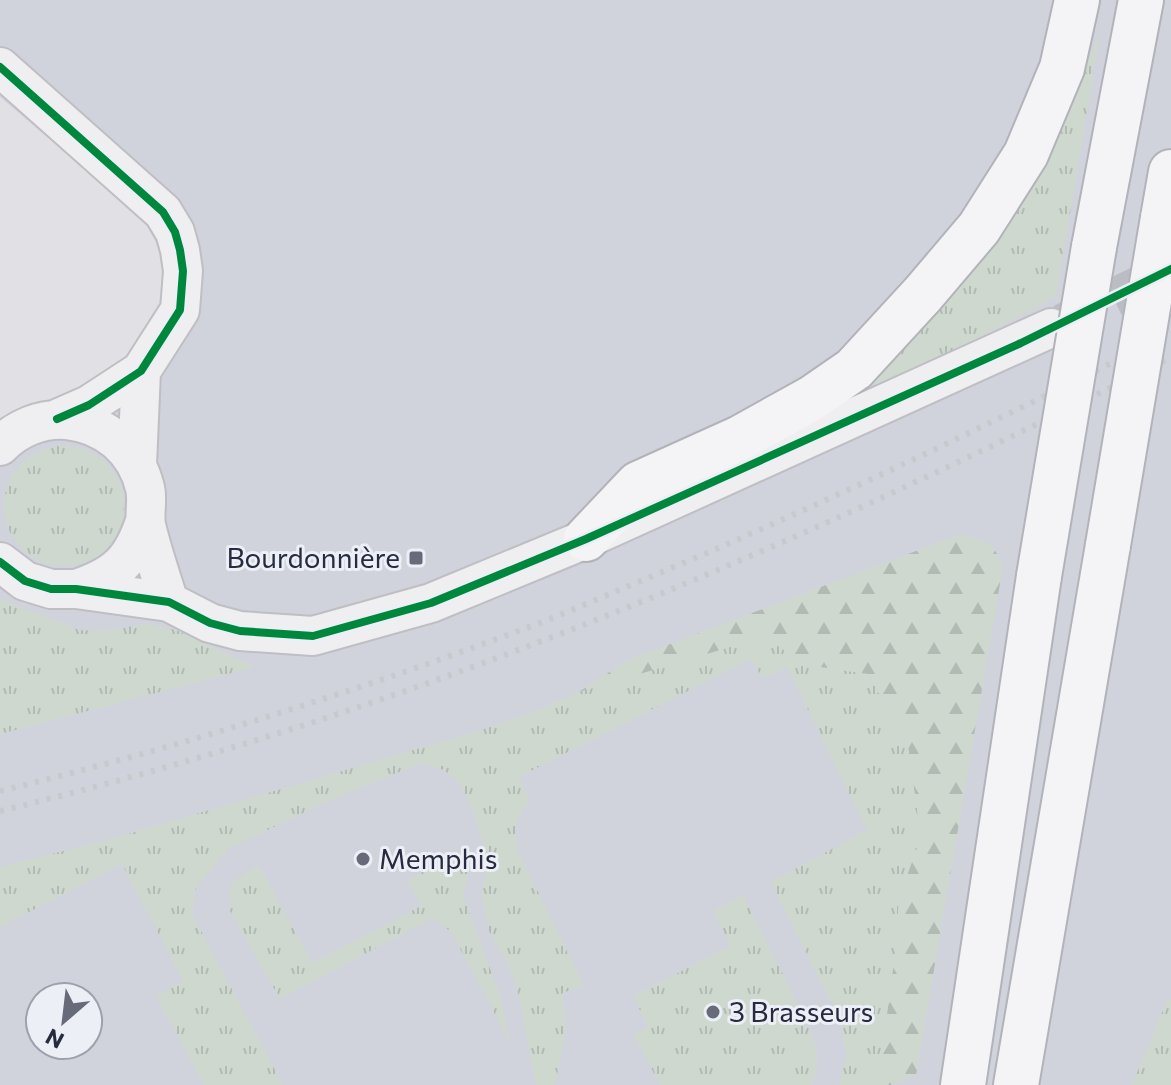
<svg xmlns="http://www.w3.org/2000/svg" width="1171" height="1085" viewBox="0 0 1171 1085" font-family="Commissioner,sans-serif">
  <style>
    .built { fill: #d1d3dc; fill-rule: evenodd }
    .grass { fill: url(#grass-tufts) }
    .forest { fill: url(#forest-firs) }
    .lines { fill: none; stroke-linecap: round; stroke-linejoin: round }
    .minor-tunnel { stroke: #bbbcc4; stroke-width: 38; stroke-dasharray: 38 19; stroke-linecap: butt }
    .minor-casing { stroke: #bebec3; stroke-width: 42 }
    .highway-casing { stroke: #b2b3ba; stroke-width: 48 }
    .minor { stroke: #efeff2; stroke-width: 38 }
    .highway { stroke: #f4f4f6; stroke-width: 44 }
    .rail { stroke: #c8c9cd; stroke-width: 6; stroke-dasharray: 4 8; stroke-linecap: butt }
    .highway-bridge-casing { stroke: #b2b3ba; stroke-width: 48; stroke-linecap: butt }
    .highway-bridge { stroke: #f4f4f6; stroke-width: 44 }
    .cycleway-casing { stroke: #eceff5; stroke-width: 13 }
    .cycleway { stroke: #00873e; stroke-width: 8 }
    .poi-dot { fill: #676a79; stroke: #eceff5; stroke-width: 3 }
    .labels { text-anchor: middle; stroke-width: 6; stroke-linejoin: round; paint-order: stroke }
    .poi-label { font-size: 28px; fill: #262b3f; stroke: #eceff5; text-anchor: start }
  </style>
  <defs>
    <pattern id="grass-tufts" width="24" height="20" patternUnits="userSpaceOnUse" patternTransform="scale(2)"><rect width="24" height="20" fill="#ced8cf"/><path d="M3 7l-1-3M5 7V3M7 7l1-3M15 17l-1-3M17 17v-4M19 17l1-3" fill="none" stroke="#b1bab3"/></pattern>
    <pattern id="forest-firs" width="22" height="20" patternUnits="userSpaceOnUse" patternTransform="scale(2)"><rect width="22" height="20" fill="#ced8cf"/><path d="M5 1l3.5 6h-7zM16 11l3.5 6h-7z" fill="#b1bab3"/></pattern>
  </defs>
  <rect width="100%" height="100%" fill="#e0e0e5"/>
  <!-- built -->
  <path class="built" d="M 0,0 L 1171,0 L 1171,1085 L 0,1085 L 0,423 L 122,370 L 158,315 L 167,292 L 165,272 L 157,244 L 147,226 L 134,211 L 0,97 ZM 40,997 L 88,997 L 88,1045 L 40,1045 Z"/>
  <!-- grass -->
  <path class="grass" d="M 1100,33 L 1056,297 L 903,377 L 881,386 L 870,378 L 1055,139 Z
    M4 506a60 60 0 1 1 120 0a60 60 0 1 1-120 0Z
    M 0,599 L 79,630 L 99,631 L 147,624 L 176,630 L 255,667 L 0,734 Z
    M 764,636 L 807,665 L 868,674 L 908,745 L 921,837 L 899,898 L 896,946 L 882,1053 L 874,1085 L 840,1085 L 846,1054 L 841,1022 L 771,882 L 867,830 L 787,667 L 763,679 L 751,659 L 519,777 L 530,801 C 513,820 514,826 518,851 L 584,986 L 562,993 L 566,1027 L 555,1085 L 536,1085 L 519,996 L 508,964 L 489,931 L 482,896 L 488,858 L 474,814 L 461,785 L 444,770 L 421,763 L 322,804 L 228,849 L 196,887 L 192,914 L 283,1085 L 204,1085 L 156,996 L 183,981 L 122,864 L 0,927 L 0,867 L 111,839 L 478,731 L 534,712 L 579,692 Z
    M 469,847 L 469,869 L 463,895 L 500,996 L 510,1043 L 452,933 L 436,920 L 429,920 L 280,999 L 230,911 L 229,892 L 233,881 L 259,865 L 312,963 L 421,906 L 407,880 Z
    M 743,895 L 805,1018 L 817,1050 L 816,1074 L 811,1085 L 660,1085 L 634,1035 L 648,1027 L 633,996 L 730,946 L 714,911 Z
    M 1171,999 L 1171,1085 L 1132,1085 L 1166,1003 Z"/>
  <!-- forest -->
  <path class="forest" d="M 961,534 C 986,541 993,541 1003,566 L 916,1075 L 891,1085 L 874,1085 L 882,1053 L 896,947 L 899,898 L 921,837 L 908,745 L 868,674 L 807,665 L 764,637 L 579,692 L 628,660 Z"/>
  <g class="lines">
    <!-- minor-tunnel -->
    <path class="minor-tunnel" d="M 1062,323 L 1171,269"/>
    <defs>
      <path id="minor" d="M 0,67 L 163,212 L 175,232 L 180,250 L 183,271 L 180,310 L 141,371 L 89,405 L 57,419
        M 0,446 C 17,428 42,418 67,420 C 106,424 136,450 145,488 C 148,500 144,513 146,525 C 152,551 161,577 169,602
        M 137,465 L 141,371
        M 0,562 L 25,581 L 51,589 L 76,589 L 169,602 L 210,623 L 240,631 L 313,636 L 431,603 L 586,539 L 1051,328
        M 76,589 C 116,576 132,561 145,521"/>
      <path id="highway" d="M 1163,218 L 1171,172
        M 1094,247 L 1141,0
        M 586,539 L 638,484 L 740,438 L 812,398 L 854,369 L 923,294 L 979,228 L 1026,154 L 1062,68 L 1077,0
        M 963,1085 L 1039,576
        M 1016,1085 L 1108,545"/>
    </defs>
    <!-- minor casing -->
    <use href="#minor" class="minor-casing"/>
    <!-- highway casing -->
    <use href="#highway" class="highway-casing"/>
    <!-- minor -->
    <use href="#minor" class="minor"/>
    <!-- highway -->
    <use href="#highway" class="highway"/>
    <!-- rail -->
    <path class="rail" d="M 0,791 C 181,747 358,691 532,626 C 573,610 614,592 655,575 C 831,501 1001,419 1171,333
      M 0,811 C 410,712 796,549 1171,357"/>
    <defs>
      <path id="highway-bridge" d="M 1108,545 L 1163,218
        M 1039,576 L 1094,247"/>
    </defs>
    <!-- highway-bridge casing -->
    <use href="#highway-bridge" class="highway-bridge-casing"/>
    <!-- highway-bridge -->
    <use href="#highway-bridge" class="highway-bridge"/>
    <defs>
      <path id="cycleway" d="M 0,67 L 163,212 L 175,232 L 180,250 L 183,271 L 180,310 L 141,371 L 89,405 L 57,419
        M 0,562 L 25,581 L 51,589 L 76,589 L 169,602 L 210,623 L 240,631 L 313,636 L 431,603 L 586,539 L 1021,343 L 1171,269"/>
    </defs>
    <!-- cycleway casing -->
    <use href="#cycleway" class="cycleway-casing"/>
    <!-- cycleway -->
    <use href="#cycleway" class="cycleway"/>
  </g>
  <!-- markers -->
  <g class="poi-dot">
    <rect x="408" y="550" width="16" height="16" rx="4"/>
    <circle cx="363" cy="859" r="8"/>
    <circle cx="713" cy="1012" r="8"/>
  </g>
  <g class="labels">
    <!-- poi labels -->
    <g class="poi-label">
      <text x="400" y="568" text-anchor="end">Bourdonnière</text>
      <text x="379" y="869">Memphis</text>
      <text x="729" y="1022">3 Brasseurs</text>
    </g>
  </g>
  <!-- north arrow -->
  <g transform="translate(64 1021) rotate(208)"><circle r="38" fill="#eceff5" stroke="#9da1ac" stroke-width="2"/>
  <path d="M0-6L14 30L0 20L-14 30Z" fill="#676a79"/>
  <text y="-12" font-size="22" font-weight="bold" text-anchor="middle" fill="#262b3f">N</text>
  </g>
</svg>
